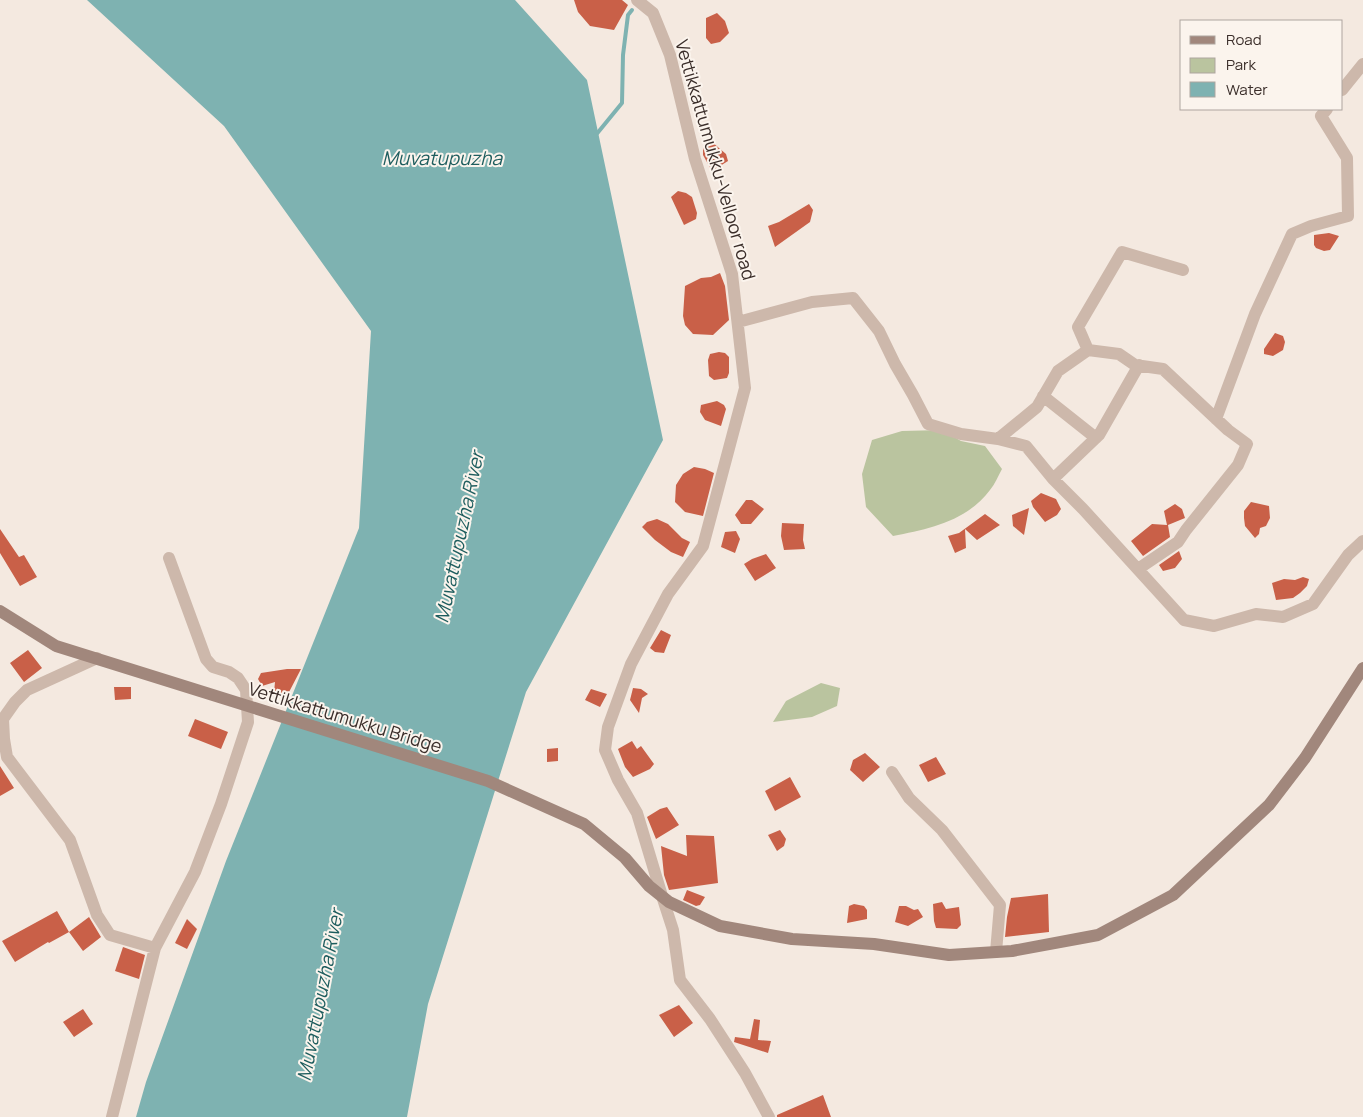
<svg xmlns="http://www.w3.org/2000/svg" width="1363" height="1117" viewBox="0 0 1363 1117" font-family="Manrope,sans-serif">
  <style>
    .green { fill: #bac49f }
    .water { fill: #7eb2b1 }
    .lines { fill: none; stroke-linecap: round; stroke-linejoin: round }
    .stream { stroke: #7eb2b1; stroke-width: 4 }
    .building { fill: #c96048 }
    .minor { stroke: #cdb8ab; stroke-width: 12 }
    .tertiary { stroke: #cdb8ab; stroke-width: 12 }
    .secondary { stroke: #a1877c; stroke-width: 12 }
    .labels { text-anchor: middle; stroke-width: 4; stroke-linejoin: round; paint-order: stroke }
    .street-label { font-size: 18px; fill: #3b2e2a; stroke: #fbf4ed }
    .water-label { font-size: 19px; font-style: italic; fill: #1e5d5e; stroke: #fbf4ed }
  </style>
  <rect width="100%" height="100%" fill="#f4e9e0"/>
  <!-- green -->
  <path class="green" d="M 942,430 L 961,441 L 985,446 L 1002,469 C 998,476 995,484 990,490 C 967,521 929,529 893,536 L 866,507 L 862,474 L 872,440 L 902,431 Z
    M 821,683 L 840,688 L 837,706 L 812,717 L 773,722 L 786,701 Z"/>
  <!-- water -->
  <path class="water" d="M 87,0 L 515,0 L 587,80 L 663,440 L 526,692 L 428,1004 L 407,1117 L 136,1117 L 146,1082 L 226,861 L 359,528 L 371,331 L 224,126 Z"/>
  <g class="lines">
    <!-- stream -->
    <path class="stream" d="M 595,136 L 622,103 L 623,55 L 628,15 L 632,10"/>
  </g>
  <!-- building -->
  <path class="building" d="M 574,0 L 622,0 L 628,5 L 614,30 L 590,26 L 578,12 Z
    M 717,13 L 725,21 L 729,33 L 720,42 L 711,44 L 706,38 L 706,18 Z
    M 712,142 L 726,154 L 728,161 L 712,171 L 703,155 L 703,146 Z
    M 678,191 L 686,193 L 692,197 L 697,213 L 696,219 L 684,225 L 671,197 Z
    M 809,204 L 813,210 L 810,222 L 775,247 L 768,226 L 779,222 Z
    M 1329,233 L 1339,236 L 1330,250 L 1324,251 L 1316,248 L 1314,245 L 1314,235 Z
    M 720,273 L 725,286 L 729,320 L 713,335 L 693,334 L 685,325 L 683,316 L 685,286 L 701,278 L 711,277 Z
    M 1275,333 L 1283,336 L 1285,342 L 1283,350 L 1273,356 L 1264,354 L 1264,349 Z
    M 719,352 L 725,353 L 729,357 L 729,373 L 727,378 L 714,380 L 709,376 L 708,360 L 710,354 Z
    M 717,401 L 724,405 L 726,409 L 721,426 L 705,420 L 700,412 L 701,405 Z
    M 694,467 L 705,469 L 714,473 L 703,516 L 685,512 L 675,502 L 676,485 L 683,474 Z
    M 1041,493 L 1056,499 L 1061,509 L 1057,515 L 1045,522 L 1033,507 L 1031,501 Z
    M 746,500 L 752,500 L 764,509 L 751,524 L 741,524 L 735,515 Z
    M 1251,502 L 1269,506 L 1270,518 L 1266,526 L 1260,528 L 1259,534 L 1255,538 L 1245,526 L 1244,518 L 1244,511 Z
    M 1175,504 L 1182,509 L 1185,518 L 1168,525 L 1170,537 L 1143,556 L 1131,541 L 1152,524 L 1167,525 L 1164,511 Z
    M 1029,508 L 1024,535 L 1013,526 L 1012,515 Z
    M 985,514 L 1000,525 L 977,540 L 965,529 L 966,548 L 955,553 L 948,536 L 959,533 Z
    M 657,519 L 668,524 L 682,538 L 690,542 L 683,557 L 671,552 L 655,540 L 642,527 L 647,522 Z
    M 782,523 L 804,524 L 803,540 L 805,549 L 784,550 L 781,536 Z
    M 0,529 L 19,557 L 24,555 L 37,577 L 20,586 L 0,553 Z
    M 736,531 L 740,539 L 735,553 L 721,547 L 725,532 Z
    M 1179,551 L 1182,559 L 1175,568 L 1163,571 L 1159,565 Z
    M 766,554 L 776,568 L 755,581 L 744,564 L 752,559 Z
    M 1303,577 L 1309,579 L 1307,586 L 1300,593 L 1293,598 L 1276,600 L 1272,583 L 1284,579 L 1295,580 Z
    M 661,630 L 671,635 L 664,653 L 655,652 L 650,648 Z
    M 28,650 L 42,668 L 24,682 L 10,663 Z
    M 287,669 L 301,669 L 288,694 L 274,692 L 275,682 L 262,686 L 258,679 L 261,673 Z
    M 114,687 L 131,687 L 131,699 L 115,700 Z
    M 633,688 L 641,689 L 648,694 L 642,698 L 639,713 L 630,700 Z
    M 591,689 L 607,694 L 600,707 L 585,700 Z
    M 195,719 L 228,732 L 221,749 L 188,736 Z
    M 632,741 L 637,749 L 641,746 L 654,764 L 650,769 L 633,777 L 625,767 L 618,749 Z
    M 558,748 L 558,761 L 547,762 L 547,749 Z
    M 865,753 L 880,767 L 863,782 L 850,770 L 853,760 Z
    M 936,757 L 946,774 L 928,782 L 919,765 Z
    M 0,766 L 14,788 L 0,796 Z
    M 790,777 L 801,797 L 775,811 L 765,791 Z
    M 667,807 L 679,825 L 656,839 L 647,817 L 660,809 Z
    M 780,830 L 786,839 L 784,846 L 777,851 L 768,835 Z
    M 686,835 L 714,836 L 718,883 L 669,890 L 664,875 L 661,846 L 687,856 Z
    M 687,890 L 705,897 L 700,905 L 696,906 L 683,900 Z
    M 1048,894 L 1049,932 L 1005,937 L 1007,917 L 1011,898 Z
    M 942,902 L 946,909 L 959,907 L 961,925 L 957,929 L 936,928 L 934,921 L 933,904 Z
    M 854,904 L 864,906 L 867,910 L 867,919 L 847,923 L 849,906 Z
    M 899,906 L 906,906 L 914,910 L 918,909 L 923,917 L 908,926 L 895,922 Z
    M 57,911 L 69,932 L 49,943 L 48,942 L 15,962 L 2,941 Z
    M 89,917 L 101,937 L 83,951 L 69,932 Z
    M 187,919 L 197,929 L 187,949 L 175,943 Z
    M 123,947 L 145,955 L 139,979 L 115,971 Z
    M 679,1005 L 693,1023 L 674,1037 L 659,1015 Z
    M 83,1009 L 93,1024 L 74,1037 L 63,1022 Z
    M 754,1019 L 760,1020 L 758,1040 L 771,1041 L 768,1053 L 734,1042 L 735,1037 L 750,1039 Z
    M 823,1095 L 831,1117 L 777,1117 L 777,1115 Z"/>
  <g class="lines">
    <!-- minor -->
    <path class="minor" d="M 637,0 L 653,13 L 670,55 L 695,159 L 732,274 L 745,388 L 703,546 L 668,594 L 631,664 L 608,727 L 605,750 L 618,780 L 637,813 L 662,896
      M 1342,90 L 1363,64
      M 738,322 L 812,302 L 853,298 L 879,331 L 895,364 L 913,395 L 928,424 L 961,434 L 998,439 L 1026,446 L 1053,479 L 1083,509 L 1184,620 L 1214,626 L 1256,614 L 1283,617 L 1313,604 L 1348,555 L 1363,541
      M 1088,350 L 1078,327 L 1122,252 L 1183,270
      M 1043,396 L 1096,438
      M 1216,419 L 1255,314 L 1292,234 L 1311,226 L 1348,216 L 1347,158 L 1321,116 L 1327,109
      M 998,439 L 1037,407 L 1058,371 L 1088,350 L 1119,354 L 1135,365 L 1163,369 L 1228,430 L 1247,444 L 1238,465 L 1186,530 L 1178,542 L 1138,569
      M 1053,479 L 1099,435 L 1139,365
      M 97,658 L 27,690 L 15,702 L 3,719 L 4,739 L 7,757 L 70,840 L 97,915 L 110,935 L 155,948
      M 892,772 L 909,798 L 942,830 L 1000,905 L 996,952
      M 112,1117 L 155,948 L 195,872 L 221,804 L 248,722 L 246,690 L 238,678 L 229,672 L 213,667 L 206,659 L 169,558"/>
    <!-- tertiary -->
    <path class="tertiary" d="M 662,896 L 673,930 L 680,980 L 710,1019 L 745,1073 L 769,1117"/>
    <!-- secondary -->
    <path class="secondary" d="M 0,611 L 56,646 L 488,781 L 584,824 L 625,858 L 649,886 L 669,902 L 720,926 L 792,939 L 874,944 L 949,955 L 1012,951 L 1098,935 L 1173,895 L 1269,805 L 1305,758 L 1363,668"/>
  </g>
  <g class="labels">
    <!-- street labels -->
    <g class="street-label">
      <text transform="translate(715 160) rotate(74)" y="6">Vettikkattumukku-Velloor road</text>
      <text transform="translate(345 718) rotate(17)" y="6">Vettikkattumukku Bridge</text>
    </g>
    <!-- water labels -->
    <g class="water-label">
      <text x="442" y="165">Muvatupuzha</text>
      <text transform="translate(459 537) rotate(-78)" y="7">Muvattupuzha River</text>
      <text transform="translate(320 995) rotate(-79)" y="7">Muvattupuzha River</text>
    </g>
  </g>
  <!-- legend -->
  <rect x="1180" y="20" width="162" height="90" fill="#fbf4ed" stroke="#aea59f"/>
  <rect x="1190" y="36" width="25" height="8" fill="#a1877c" stroke="#aea59f"/>
  <text x="1226" y="45" font-size="15" fill="#3b2e2a">Road</text>
  <rect x="1190" y="58" width="25" height="15" fill="#bac49f" stroke="#aea59f"/>
  <text x="1226" y="70" font-size="15" fill="#3b2e2a">Park</text>
  <rect x="1190" y="82" width="25" height="15" fill="#7eb2b1" stroke="#aea59f"/>
  <text x="1226" y="95" font-size="15" fill="#3b2e2a">Water</text>
</svg>
